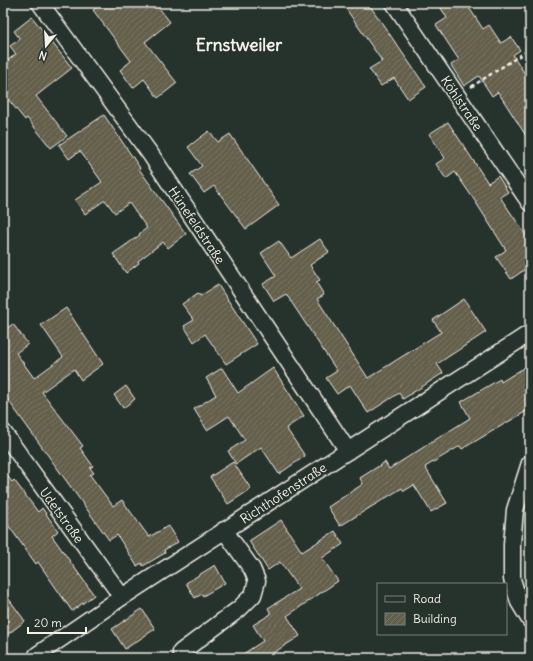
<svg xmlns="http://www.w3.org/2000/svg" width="533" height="661" viewBox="0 0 533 661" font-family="Delius,sans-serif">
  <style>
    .building { fill: url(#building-hatch); stroke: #f4f1e8 }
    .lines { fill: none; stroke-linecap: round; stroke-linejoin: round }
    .minor-casing { stroke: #f4f1e8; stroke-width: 19 }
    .path { stroke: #f4f1e8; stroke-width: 2.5; stroke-dasharray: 4 3; stroke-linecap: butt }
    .minor { stroke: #26332d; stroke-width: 16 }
    .labels { text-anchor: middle; stroke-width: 3; stroke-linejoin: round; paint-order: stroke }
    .street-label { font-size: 13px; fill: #f4f1e8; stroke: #26332d }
    .district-label { font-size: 17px; font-weight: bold; fill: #f4f1e8; stroke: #26332d }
  </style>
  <defs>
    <pattern id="building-hatch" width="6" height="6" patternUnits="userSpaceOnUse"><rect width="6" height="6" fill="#645e4c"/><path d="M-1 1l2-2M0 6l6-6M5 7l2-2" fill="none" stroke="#7b7666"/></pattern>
  </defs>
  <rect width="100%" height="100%" fill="#26332d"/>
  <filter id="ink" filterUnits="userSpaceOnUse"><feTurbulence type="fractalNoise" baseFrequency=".025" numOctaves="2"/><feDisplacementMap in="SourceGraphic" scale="8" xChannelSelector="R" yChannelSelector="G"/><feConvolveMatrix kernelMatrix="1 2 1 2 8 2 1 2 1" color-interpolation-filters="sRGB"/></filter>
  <g filter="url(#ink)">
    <!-- building -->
    <path class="building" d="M 103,3 L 155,3 L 170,22 L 145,42 L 177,83 L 158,98 L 144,79 L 133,88 L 120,70 L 131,61 L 93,10 Z
      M 342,3 L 368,3 L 426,87 L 408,99 L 394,78 L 381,86 L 369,69 L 382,61 Z
      M 438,3 L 466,3 L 483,29 L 489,25 L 501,43 L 511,37 L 520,50 L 513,55 L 530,82 L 530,142 L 498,92 L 492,96 L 479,76 L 464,86 L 451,65 L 459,60 L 436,25 L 447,18 Z
      M 32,17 L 72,68 L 36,96 L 67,136 L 51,148 L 27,118 L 25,120 L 3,93 L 3,64 L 16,54 L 10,46 L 20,39 L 14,31 Z
      M 104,115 L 140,168 L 139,169 L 186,234 L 168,248 L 163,242 L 138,261 L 139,263 L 126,273 L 113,254 L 140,235 L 139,234 L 147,228 L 129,203 L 115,213 L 105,200 L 85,214 L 75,200 L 102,182 L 80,151 L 69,159 L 59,145 Z
      M 448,122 L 488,183 L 498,176 L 508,192 L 500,197 L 530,241 L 530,266 L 511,279 L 496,257 L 506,250 L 475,201 L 455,172 L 446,179 L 436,164 L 445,158 L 429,134 Z
      M 209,131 L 218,142 L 230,134 L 279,205 L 246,229 L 214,186 L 204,193 L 190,174 L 202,166 L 188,147 Z
      M 320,239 L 329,252 L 310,265 L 320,280 L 316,282 L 324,295 L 317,299 L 368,378 L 441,332 L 433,320 L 464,299 L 486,332 L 437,364 L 443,373 L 403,399 L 399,393 L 368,413 L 350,385 L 337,394 L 326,378 L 337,371 L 286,294 L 274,301 L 263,284 L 276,276 L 261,253 L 279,241 L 291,258 Z
      M 218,285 L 257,344 L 226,364 L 205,334 L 194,342 L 184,326 L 194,320 L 182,304 L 198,293 L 200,296 Z
      M 66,308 L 103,364 L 81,380 L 74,369 L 42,392 L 83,446 L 80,448 L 93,466 L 90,468 L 94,473 L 90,475 L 113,506 L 122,500 L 149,537 L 168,526 L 178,542 L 164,550 L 165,553 L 143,566 L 142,563 L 137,566 L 117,535 L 109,540 L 3,393 L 3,331 L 13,324 L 28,344 L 16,353 L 34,378 L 63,357 L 41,325 Z
      M 530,364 L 530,409 L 462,449 L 460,446 L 425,467 L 447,503 L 431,512 L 414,485 L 404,491 L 402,488 L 340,526 L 328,507 L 363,484 L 360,478 L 385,462 L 389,469 L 470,418 L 461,402 L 500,379 L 501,382 Z
      M 222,368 L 238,393 L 273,368 L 304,416 L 286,428 L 305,456 L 279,474 L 261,447 L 236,464 L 228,451 L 245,440 L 229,416 L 207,430 L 194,409 L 216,395 L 206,378 Z
      M 126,386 L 135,399 L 123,408 L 114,395 Z
      M 233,462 L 251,489 L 228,504 L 210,477 Z
      M 3,470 L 12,482 L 14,480 L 38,512 L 42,508 L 58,531 L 52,536 L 94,595 L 72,611 L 38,562 L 36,564 L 3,518 Z
      M 281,520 L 302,552 L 335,531 L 343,544 L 322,558 L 338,581 L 287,616 L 300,636 L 265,658 L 237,658 L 263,641 L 253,625 L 271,614 L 268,608 L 299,589 L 280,562 L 268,570 L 249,541 Z
      M 215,565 L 225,583 L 203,596 L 202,594 L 195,598 L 186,583 Z
      M 3,591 L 25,621 L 3,638 Z
      M 142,609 L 155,629 L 125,649 L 112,629 Z"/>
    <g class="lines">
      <defs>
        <path id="minor" d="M 40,3 L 151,155 L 348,451
          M 394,3 L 530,203
          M 3,432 L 122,597
          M 530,463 L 515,510 L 512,544 L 512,579 L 519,602 L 530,620
          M 181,652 L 239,609 L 253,595 L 257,581 L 252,569 L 224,530
          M 37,655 L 122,597 L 530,333"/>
      </defs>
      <!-- minor casing -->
      <use href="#minor" class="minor-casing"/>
      <!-- path -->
      <path class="path" d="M 471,87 L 530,49"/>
      <!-- minor -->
      <use href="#minor" class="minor"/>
    </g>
  </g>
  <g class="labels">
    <!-- street labels -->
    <g class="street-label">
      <text transform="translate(462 103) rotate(56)" y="5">Köhlstraße</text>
      <text transform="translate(197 225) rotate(56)" y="5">Hünefeldstraße</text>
      <text transform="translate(283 493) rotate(-33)" y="5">Richthofenstraße</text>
      <text transform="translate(62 515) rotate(54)" y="5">Udetstraße</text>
    </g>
    <!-- district labels -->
    <g class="district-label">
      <text x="239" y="51">Ernstweiler</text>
    </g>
  </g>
  <!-- margin -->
  <rect width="533" height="661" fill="none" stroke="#26332d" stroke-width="16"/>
  <rect x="8" y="8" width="517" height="645" fill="none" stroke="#f4f1e8" stroke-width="1.5" filter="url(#ink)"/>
  <!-- legend -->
  <rect x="377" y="583" width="130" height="52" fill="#26332d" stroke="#787f78"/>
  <rect x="385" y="596" width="20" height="6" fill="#26332d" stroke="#787f78"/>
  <text x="413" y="603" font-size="12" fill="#f4f1e8">Road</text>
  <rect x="385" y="613" width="20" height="12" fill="url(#building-hatch)" stroke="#787f78"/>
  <text x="413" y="623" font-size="12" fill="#f4f1e8">Building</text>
  <!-- north arrow -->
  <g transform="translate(46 46) rotate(198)" stroke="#26332d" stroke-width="3" paint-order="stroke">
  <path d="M0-3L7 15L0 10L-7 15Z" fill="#f4f1e8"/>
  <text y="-6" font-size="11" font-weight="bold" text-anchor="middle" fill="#f4f1e8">N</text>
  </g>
  <!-- scale -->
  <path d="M28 627v6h58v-6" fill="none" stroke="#f4f1e8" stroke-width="2"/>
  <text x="34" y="627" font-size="12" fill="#f4f1e8" stroke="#26332d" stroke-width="3" paint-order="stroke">20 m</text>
</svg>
